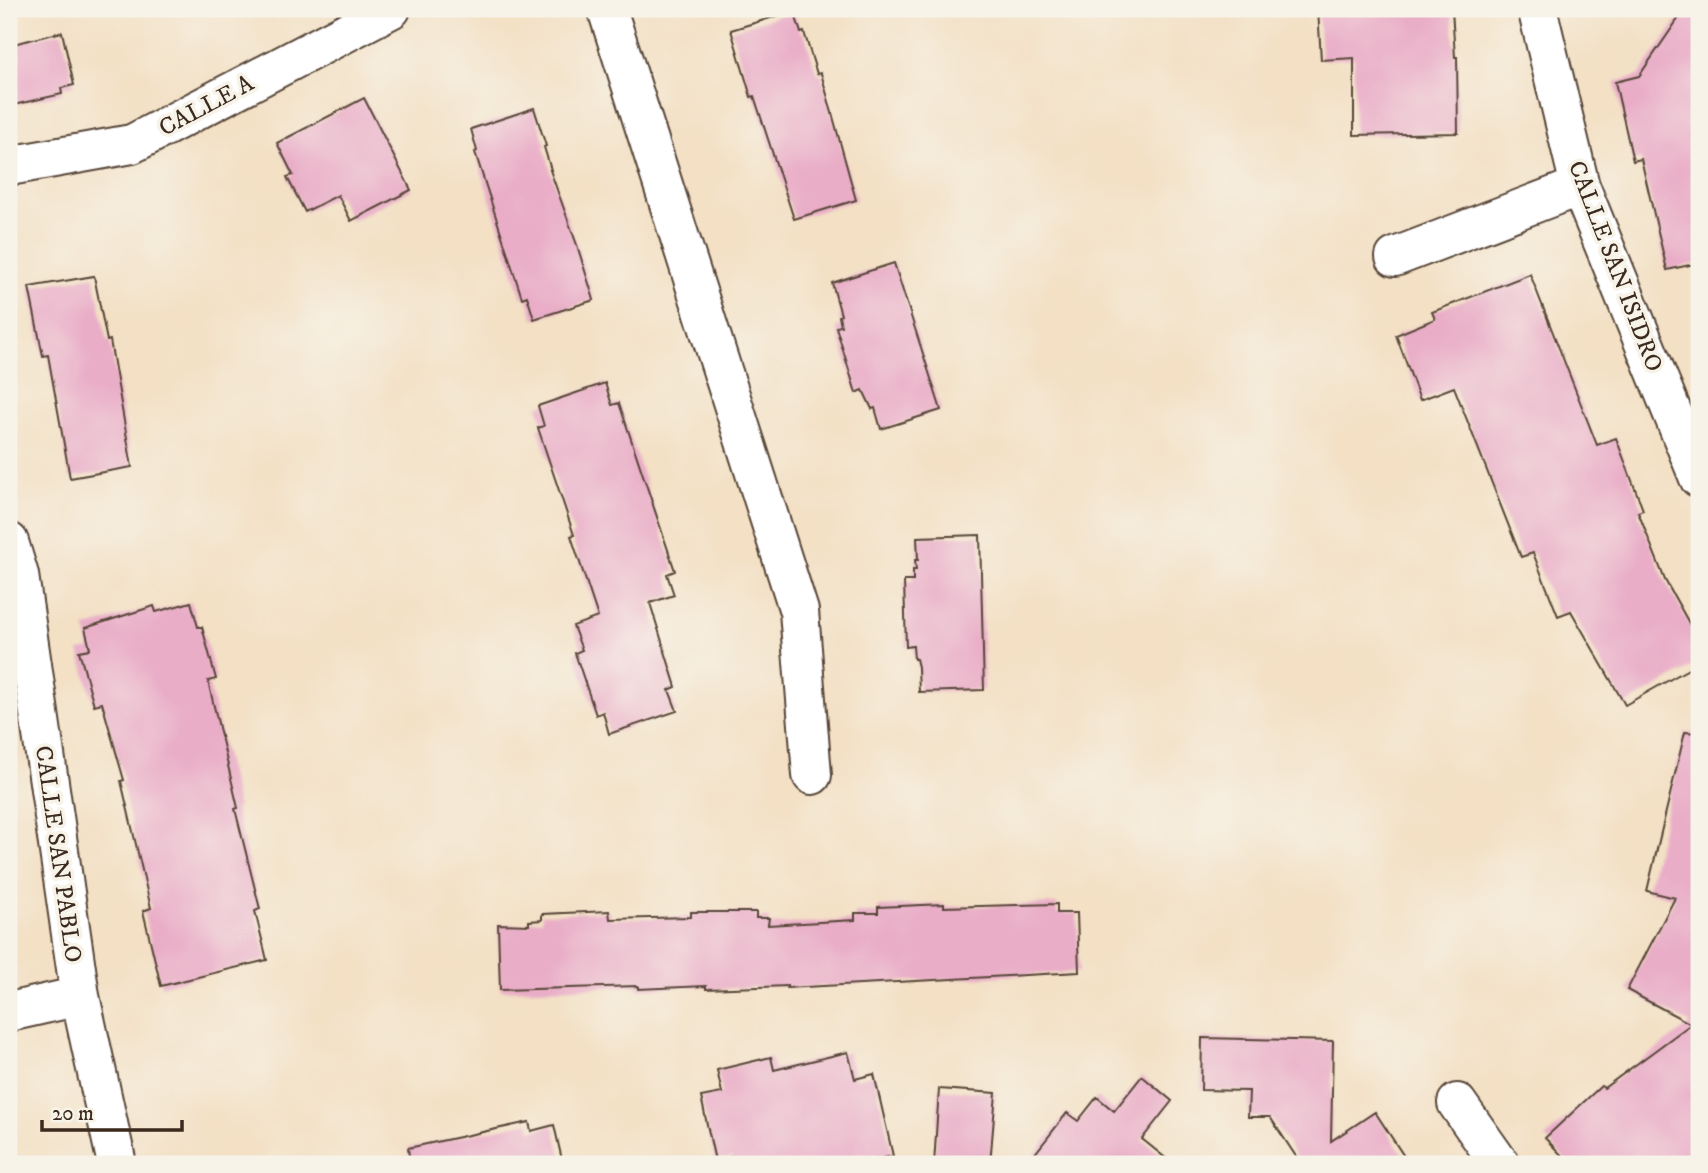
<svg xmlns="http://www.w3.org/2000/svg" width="1708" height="1173" viewBox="0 0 1708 1173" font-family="'IM FELL DW Pica',serif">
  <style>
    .building { fill: #e9adc7 }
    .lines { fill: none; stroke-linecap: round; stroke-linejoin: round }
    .minor-casing { stroke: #574537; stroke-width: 42 }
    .minor { stroke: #fff; stroke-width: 38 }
    .labels { text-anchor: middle; stroke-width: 7; stroke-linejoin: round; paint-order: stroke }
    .street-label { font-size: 24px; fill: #3b2a1e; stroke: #f7f3e8 }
  </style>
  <rect width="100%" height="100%" fill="#f7f3e8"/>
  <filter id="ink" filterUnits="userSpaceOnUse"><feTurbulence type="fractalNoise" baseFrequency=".0143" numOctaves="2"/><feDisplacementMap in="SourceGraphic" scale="14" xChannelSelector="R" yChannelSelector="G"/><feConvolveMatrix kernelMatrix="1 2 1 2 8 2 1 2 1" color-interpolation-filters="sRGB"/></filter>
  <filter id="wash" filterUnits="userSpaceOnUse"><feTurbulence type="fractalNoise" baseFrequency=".00686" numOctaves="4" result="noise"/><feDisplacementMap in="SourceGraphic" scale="28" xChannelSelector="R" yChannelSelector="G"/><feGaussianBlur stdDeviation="1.57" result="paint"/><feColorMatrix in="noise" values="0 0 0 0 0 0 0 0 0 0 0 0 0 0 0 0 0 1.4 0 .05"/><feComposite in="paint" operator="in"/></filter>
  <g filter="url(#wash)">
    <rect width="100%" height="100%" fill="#f3e0c5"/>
    <g id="blocks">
      <!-- building -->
      <path class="building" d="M 1318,9 L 1452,9 L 1455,57 L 1457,57 L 1458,133 L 1354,135 L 1354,58 L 1321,60 Z
        M 1685,9 L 1699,9 L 1699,263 L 1667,270 L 1641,159 L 1633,161 L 1615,82 L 1639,76 Z
        M 794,11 L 801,33 L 804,32 L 817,74 L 821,73 L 856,200 L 794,219 L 754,96 L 751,97 L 731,30 Z
        M 62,32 L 74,85 L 61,88 L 62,94 L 9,106 L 9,45 Z
        M 364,98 L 411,190 L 351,221 L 338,195 L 305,212 L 287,177 L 293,175 L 277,143 Z
        M 534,108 L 546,146 L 544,147 L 551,170 L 550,170 L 577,245 L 594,300 L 534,319 L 527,296 L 522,298 L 475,152 L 477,151 L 471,129 Z
        M 894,263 L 941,410 L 881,429 L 875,408 L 872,409 L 863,390 L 856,393 L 836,327 L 841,326 L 839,316 L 841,315 L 832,283 Z
        M 1530,274 L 1597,445 L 1616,438 L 1643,510 L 1638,512 L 1665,580 L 1699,641 L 1699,663 L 1625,705 L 1571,611 L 1558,616 L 1533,553 L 1521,557 L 1454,387 L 1420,400 L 1396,335 L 1435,319 L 1432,312 Z
        M 94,276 L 107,341 L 110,340 L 132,467 L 70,478 L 48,355 L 43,356 L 29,287 Z
        M 605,383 L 612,405 L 619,403 L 675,571 L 667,574 L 674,595 L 650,603 L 676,687 L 669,690 L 677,711 L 609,734 L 603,712 L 596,715 L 575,653 L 582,650 L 573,626 L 598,617 L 571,536 L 574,535 L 538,428 L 544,426 L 538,406 Z
        M 980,535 L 984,690 L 919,692 L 918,667 L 916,659 L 914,659 L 913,646 L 906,647 L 904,581 L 913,581 L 913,570 L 916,570 L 915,560 L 918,560 L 917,537 Z
        M 191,602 L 198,627 L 202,627 L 216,679 L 208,681 L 238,808 L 235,809 L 260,909 L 255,911 L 267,960 L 161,986 L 143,911 L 151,908 L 121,781 L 124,780 L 102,703 L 94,705 L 79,651 L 90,649 L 85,628 L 154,606 L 156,612 Z
        M 1685,732 L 1699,733 L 1699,1164 L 1570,1164 L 1545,1138 L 1601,1086 L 1604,1088 L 1691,1024 L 1627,990 L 1675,898 L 1647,891 Z
        M 944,904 L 944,907 L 1057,904 L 1057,913 L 1077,913 L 1079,972 L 787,988 L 787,986 L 706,989 L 706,986 L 638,989 L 638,986 L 500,990 L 498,924 L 529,925 L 529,921 L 542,920 L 542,914 L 609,911 L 610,919 L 691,917 L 691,912 L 756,912 L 756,918 L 769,918 L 768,925 L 855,920 L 855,913 L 878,913 L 878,907 Z
        M 1202,1038 L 1333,1041 L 1331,1141 L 1375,1112 L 1409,1164 L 1294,1164 L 1299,1161 L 1270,1117 L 1248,1117 L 1249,1091 L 1201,1090 Z
        M 848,1052 L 855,1079 L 874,1074 L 893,1156 L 853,1164 L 734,1164 L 732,1157 L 715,1161 L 701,1097 L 722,1093 L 717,1070 L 771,1057 L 774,1070 Z
        M 1142,1076 L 1172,1101 L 1142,1139 L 1173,1164 L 1027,1164 L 1067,1113 L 1078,1121 L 1097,1097 L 1114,1111 Z
        M 939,1089 L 996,1093 L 990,1164 L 934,1164 Z
        M 529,1122 L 531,1131 L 554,1125 L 563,1164 L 410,1164 L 408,1148 Z"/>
    </g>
  </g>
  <g filter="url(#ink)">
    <use href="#blocks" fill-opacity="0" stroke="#574537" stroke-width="2"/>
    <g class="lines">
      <defs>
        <path id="minor" d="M 607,9 L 799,611 L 812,775
          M 1539,9 L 1538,12 L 1580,186 L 1699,478
          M 9,166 L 132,144 L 391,9
          M 1395,257 L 1580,186
          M 9,542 L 19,575 L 80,996 L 117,1164
          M 9,1012 L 80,996
          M 1457,1103 L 1500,1164"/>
      </defs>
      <!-- minor casing -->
      <use href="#minor" class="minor-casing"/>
      <!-- minor -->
      <use href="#minor" class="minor"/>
    </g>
  </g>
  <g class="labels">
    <!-- street labels -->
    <g class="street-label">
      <text transform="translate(206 105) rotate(-28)" y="8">CALLE A</text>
      <text transform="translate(1616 266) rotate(69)" y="8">CALLE SAN ISIDRO</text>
      <text transform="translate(59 854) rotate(82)" y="8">CALLE SAN PABLO</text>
    </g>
  </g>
  <!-- margin -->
  <rect width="1708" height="1173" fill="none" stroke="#f7f3e8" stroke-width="35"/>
  <!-- scale -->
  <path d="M42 1120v10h140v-10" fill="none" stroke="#3b2a1e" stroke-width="3.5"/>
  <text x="52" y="1120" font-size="21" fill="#3b2a1e" stroke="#f7f3e8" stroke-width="5" paint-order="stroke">20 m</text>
</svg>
